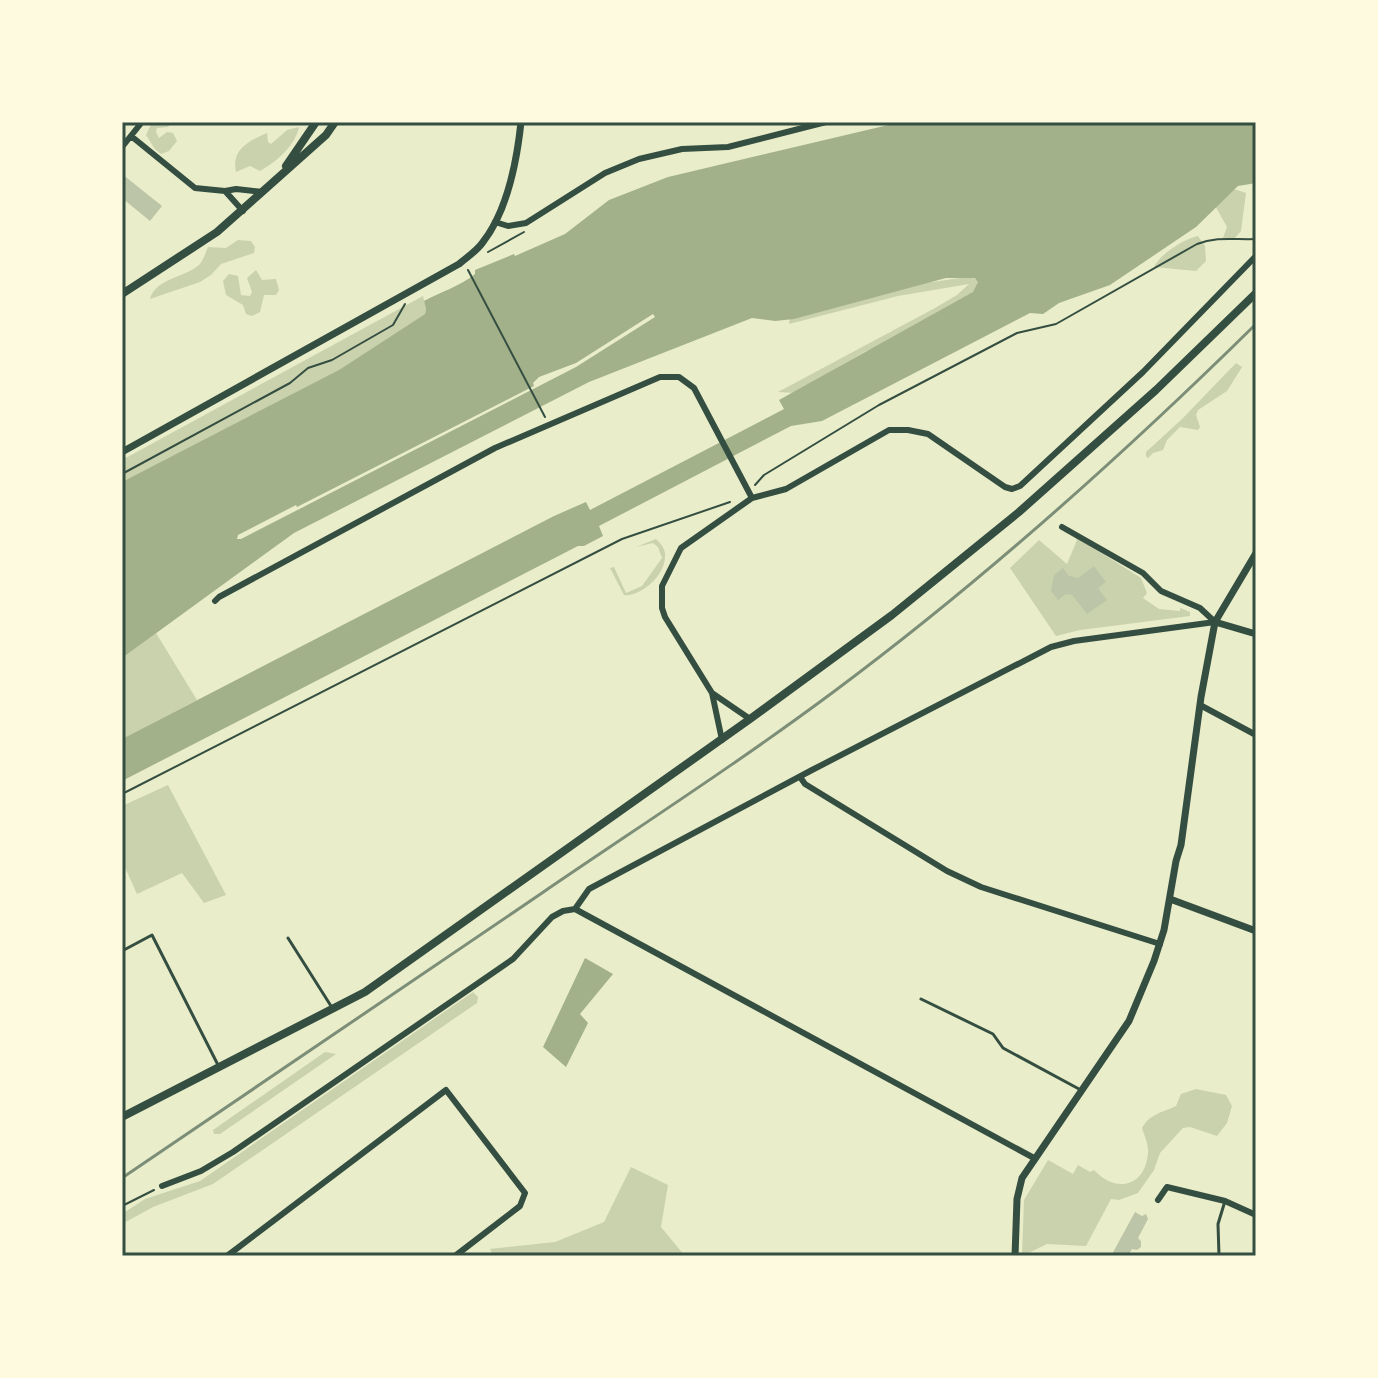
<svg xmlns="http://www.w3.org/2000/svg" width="1378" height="1378" viewBox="0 0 1378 1378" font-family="'Work Sans',sans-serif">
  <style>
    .green { fill: #cad2ad }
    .water { fill: #a3b18a; fill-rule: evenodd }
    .building { fill: #bcc5a7 }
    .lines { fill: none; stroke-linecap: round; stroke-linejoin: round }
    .path { stroke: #344e41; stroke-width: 2 }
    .service { stroke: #344e41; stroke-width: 3 }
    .minor { stroke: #344e41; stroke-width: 6 }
    .tertiary { stroke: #344e41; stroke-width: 7 }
    .secondary { stroke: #344e41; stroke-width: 8 }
    .rail { stroke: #7c8e77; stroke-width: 3 }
    .neatline { fill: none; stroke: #344e41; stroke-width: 3 }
  </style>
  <rect width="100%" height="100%" fill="#e9edc9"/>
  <!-- green -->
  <path class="green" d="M 152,122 L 171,122 L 168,127 L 157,128 L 156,132 L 159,138 L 167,132 L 173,133 L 177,141 L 169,151 L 161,154 L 155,149 L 146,135 Z
    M 299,127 C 295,146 276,162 260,171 L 250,166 L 236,172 C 231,150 248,141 267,133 L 268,142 L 271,144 L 287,130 Z
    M 1234,189 L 1246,193 L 1241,231 L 1234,239 L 1223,238 L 1227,227 L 1213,202 Z
    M 1198,236 L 1205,246 L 1206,261 L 1196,271 L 1154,267 C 1159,255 1185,238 1198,236 Z
    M 238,240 L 251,241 L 255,247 L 254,253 L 221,264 L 211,275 L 200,282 L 150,299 C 156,278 184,278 199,265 C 204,260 205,253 208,247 L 226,248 Z
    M 256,270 L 262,280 L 276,279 L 279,290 L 276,295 L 264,295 L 260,312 L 252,316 L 246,314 L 243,305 L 226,295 L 223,281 L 229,274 L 238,276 L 241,295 L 250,296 L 252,292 L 247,278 Z
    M 967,277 L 979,279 L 973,295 L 883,345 L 866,351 L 794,393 L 778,392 L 935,308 L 957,295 L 969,284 L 898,296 L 789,324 L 790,317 L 904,286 Z
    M 423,296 L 426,309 L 425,314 L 326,379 L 122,482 L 122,460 Z
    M 1236,363 L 1242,367 L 1227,391 L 1198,410 L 1196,415 L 1200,427 L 1198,430 L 1180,427 L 1167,440 L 1163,450 L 1153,453 L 1148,458 L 1146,456 L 1146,452 L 1182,419 Z
    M 1073,535 L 1141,578 L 1147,593 L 1143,598 L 1159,609 L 1180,611 L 1180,608 L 1190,612 L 1190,616 L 1080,630 L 1056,636 L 1010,568 L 1039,540 L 1067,564 L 1077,540 Z
    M 656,539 C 661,544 666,549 665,557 C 665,575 641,597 624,595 L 610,568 L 614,567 L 626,593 L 642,586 L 662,558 L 658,547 L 653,543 L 636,547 Z
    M 156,633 L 197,700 L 122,739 L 122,658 Z
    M 168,785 L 226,895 L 204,903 L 182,873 L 137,894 L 122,861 L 122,806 Z
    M 473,992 L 478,997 L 477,1003 L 213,1184 L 153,1207 L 122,1224 L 122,1214 L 145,1199 L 200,1181 Z
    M 325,1052 L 336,1054 L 220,1134 L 214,1134 L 213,1130 Z
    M 1196,1089 L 1226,1095 L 1232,1106 L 1227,1123 L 1217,1136 L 1190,1127 L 1183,1128 L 1160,1153 L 1154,1170 L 1138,1193 L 1119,1200 L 1111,1199 L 1086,1246 L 1047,1244 L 1022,1256 L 1024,1200 L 1048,1160 L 1073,1174 L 1078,1165 L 1090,1172 L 1094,1170 C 1115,1193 1145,1188 1148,1153 C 1149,1145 1144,1135 1142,1128 C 1150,1114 1161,1113 1176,1106 L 1181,1094 Z
    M 631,1167 L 668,1185 L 661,1227 L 685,1256 L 493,1256 L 490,1249 L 555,1242 L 604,1222 Z"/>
  <!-- water -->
  <path class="water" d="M 901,122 L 1256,122 L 1256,183 L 1238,186 L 1196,227 L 1110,285 L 1059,303 L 1043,314 L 1030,313 L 822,421 L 791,426 L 599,526 L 603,536 L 584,546 L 578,546 L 122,781 L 122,739 L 554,516 L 586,502 L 590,510 L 784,409 L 779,400 L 973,292 L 978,282 L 975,278 L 946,278 L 794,319 L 775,321 L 752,318 L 589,382 L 294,533 L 122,658 L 122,482 L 339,370 L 425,314 L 426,309 L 424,301 C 442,291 459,287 475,274 L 475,270 L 514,254 L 515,256 L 565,234 L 609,200 L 668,177 ZM 653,314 L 655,317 L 576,367 L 241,539 L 237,539 L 238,535 L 296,505 L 297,507 L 534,386 L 533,383 L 539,377 L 576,363 Z
    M 585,958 L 613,974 L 580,1014 L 588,1023 L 566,1067 L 543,1047 Z"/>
  <!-- building -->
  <path class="building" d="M 122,174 L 162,206 L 150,221 L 122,198 Z
    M 1094,566 L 1106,582 L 1098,588 L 1107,600 L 1087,614 L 1072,595 L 1066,594 L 1058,600 L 1051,591 L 1054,575 L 1063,568 L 1069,576 L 1078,578 Z
    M 1135,1212 L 1142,1216 L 1146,1214 L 1148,1219 L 1138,1238 L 1141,1241 L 1141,1247 L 1137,1250 L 1132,1249 L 1128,1256 L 1111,1256 Z"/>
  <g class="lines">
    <!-- path -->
    <path class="path" d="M 488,252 L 524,232
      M 468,270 L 545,417
      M 122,474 L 290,383 L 308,368 L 332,360 L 393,325 L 405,304
      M 755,485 L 764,475 L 879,405 L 1017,333 L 1056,324 L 1197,244 C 1217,236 1235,240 1256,239
      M 122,794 L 622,539 L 730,502
      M 122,1206 L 154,1190"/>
    <!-- service -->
    <path class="service" d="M 288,938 L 331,1006
      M 122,951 L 152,935 L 218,1065
      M 921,999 L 993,1034 L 1003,1048 L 1079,1089
      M 1219,1256 L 1218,1224 L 1225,1201"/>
    <!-- minor -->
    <path class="minor" d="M 131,136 L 195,188 L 225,191
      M 122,147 L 142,122
      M 243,211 L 225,191 L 236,189 L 263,192
      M 495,222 L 508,226 L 526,223 L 605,173 L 639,159 L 682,149 L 728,147 L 826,122
      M 1062,527 L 1143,573 L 1161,591 L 1200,608 L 1215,622
      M 215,601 L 219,597 L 495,448 L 660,377 L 679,377 L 694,388 L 752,498
      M 712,693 L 722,740
      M 1200,705 L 1256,735
      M 750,719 L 712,693 L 665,617 L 662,608 L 662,586 L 681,548 L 752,498 L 786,489 L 889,430 L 908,430 L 928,434 L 1005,487 L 1012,489 L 1020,486 L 1143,372 L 1256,256
      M 800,777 L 805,784 L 947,871 L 981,887 L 1160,944
      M 575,909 L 589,889 L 812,770 L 1051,647 L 1074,641 L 1215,622
      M 575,909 L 1034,1158
      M 162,1186 L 201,1171 L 233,1152 L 513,959 L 552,917 L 563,911 L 575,909
      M 1158,1200 L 1167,1187 L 1225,1201 L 1256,1215
      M 227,1256 L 446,1090 L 525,1193 L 520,1206 L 455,1256"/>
    <!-- tertiary -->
    <path class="tertiary" d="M 122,452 L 459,264 C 467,257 477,251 483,242 C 507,211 517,160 521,122
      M 1215,622 L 1256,634
      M 1170,899 L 1256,931
      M 1015,1256 L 1017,1199 L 1022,1178 L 1129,1021 L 1154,961 L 1164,930 L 1176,861 L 1181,845 L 1201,697 L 1215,622 L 1256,553"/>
    <!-- secondary -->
    <path class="secondary" d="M 286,166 L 316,122
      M 122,294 L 217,232 L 326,135 L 335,122
      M 122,1117 L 365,992 L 750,719 L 892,615 L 1019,512 L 1156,390 L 1256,293"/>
    <!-- rail -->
    <path class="rail" d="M 122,1178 C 262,1083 402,988 542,893 C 640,826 741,761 836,690 C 985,579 1124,454 1256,324"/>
  </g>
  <!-- border -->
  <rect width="1378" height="1378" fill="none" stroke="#fefae0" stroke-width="248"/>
  <rect x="124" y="124" width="1130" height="1130" class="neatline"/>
</svg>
